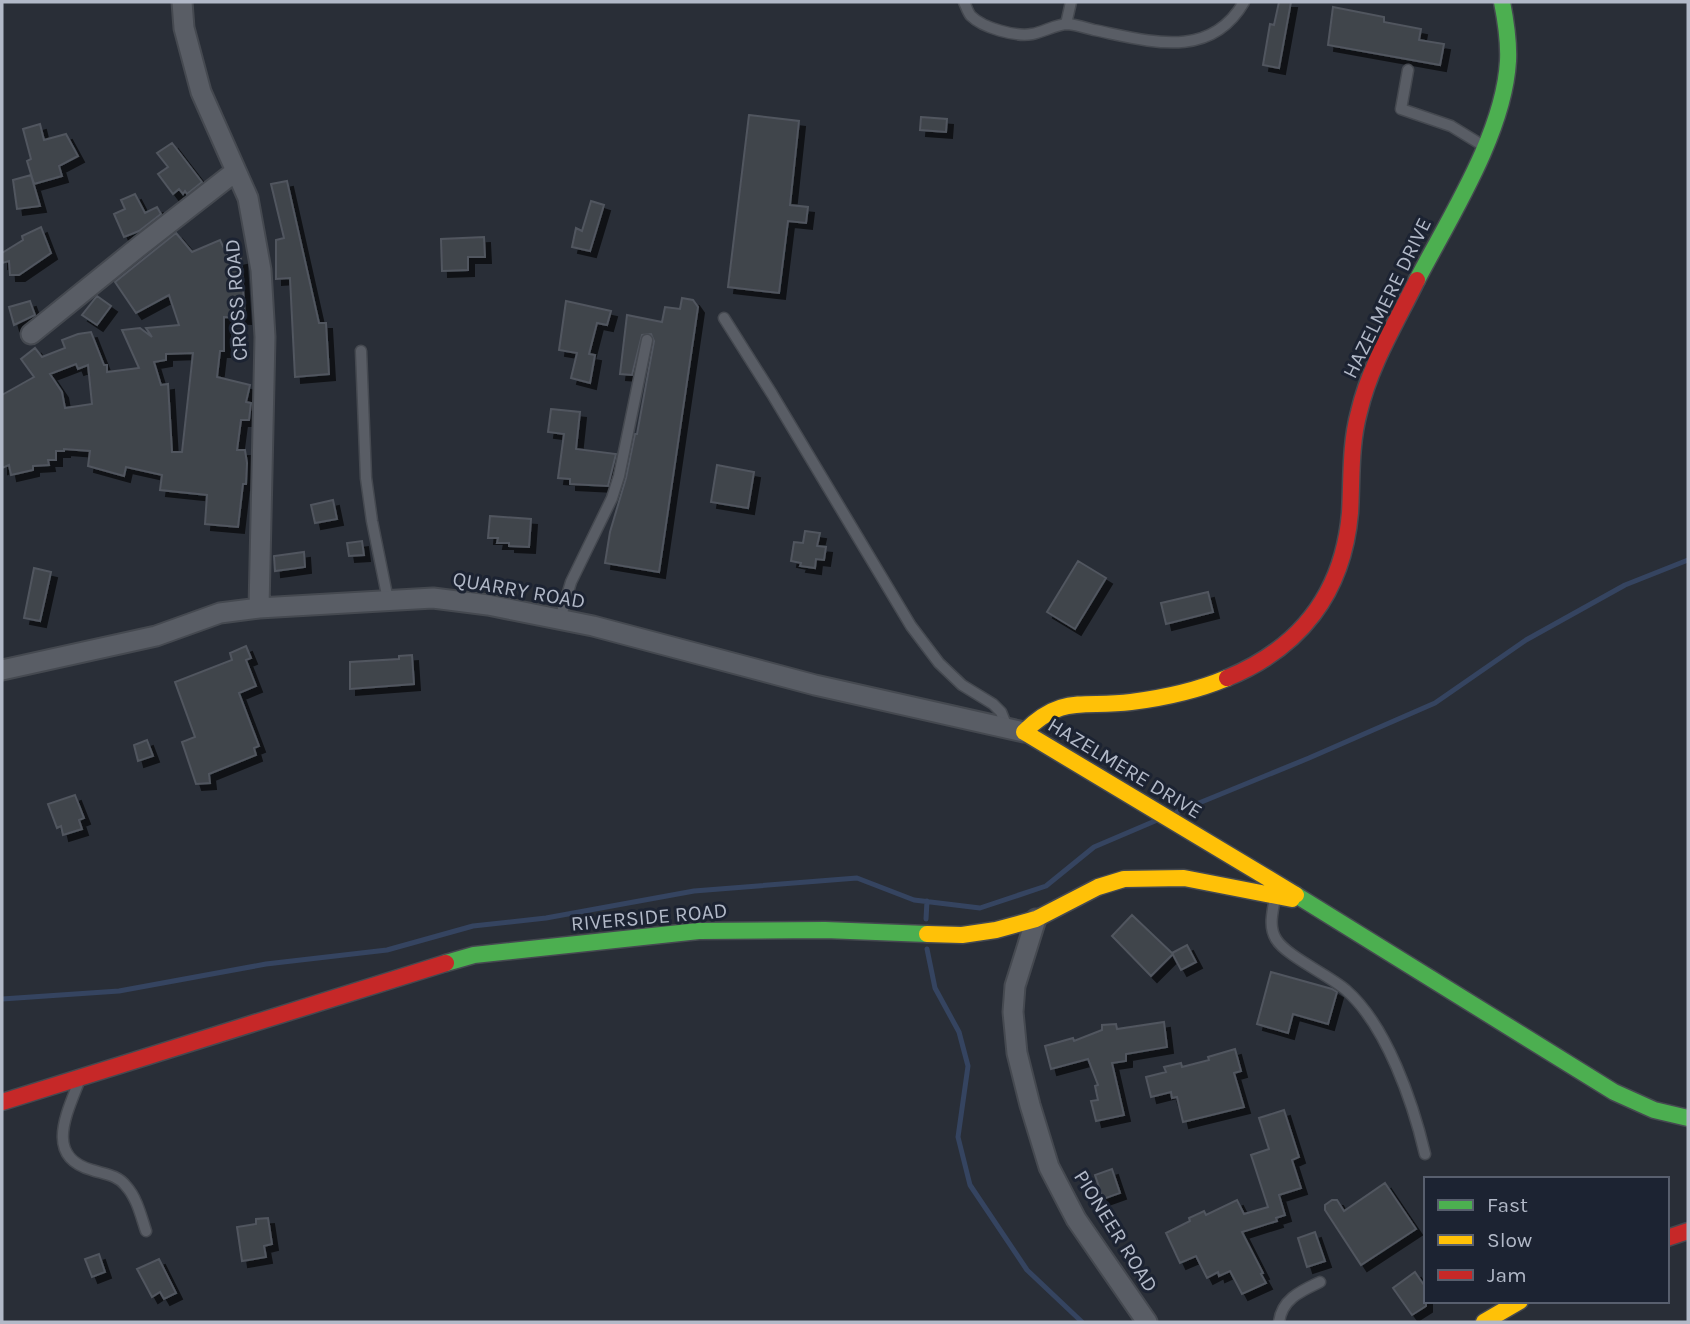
<svg xmlns="http://www.w3.org/2000/svg" width="1690" height="1324" viewBox="0 0 1690 1324" font-family="Karla,sans-serif">
  <style>
    .lines { fill: none; stroke-linecap: round; stroke-linejoin: round }
    .stream { stroke: #354460; stroke-width: 5 }
    .building { fill: #40444c; stroke: #51565f; stroke-width: 2; fill-rule: evenodd; filter: url(#shadow) }
    .lane-casing { stroke: #454950; stroke-width: 13 }
    .street-casing { stroke: #454950; stroke-width: 23 }
    .fast-casing { stroke: #454950; stroke-width: 19 }
    .slow-casing { stroke: #454950; stroke-width: 19 }
    .jam-casing { stroke: #454950; stroke-width: 19 }
    .lane { stroke: #595d65; stroke-width: 10 }
    .street { stroke: #595d65; stroke-width: 19 }
    .fast { stroke: #4caf50; stroke-width: 16 }
    .slow { stroke: #ffc107; stroke-width: 16 }
    .jam { stroke: #c62828; stroke-width: 16 }
    .labels { text-anchor: middle; stroke-width: 6; stroke-linejoin: round; paint-order: stroke }
    .street-label { font-size: 21px; fill: #b2b9c8; stroke: #1c2332 }
  </style>
  <defs>
    <filter id="shadow"><feDropShadow dx="6" dy="6" stdDeviation="0" flood-color="#0009"/></filter>
  </defs>
  <rect width="100%" height="100%" fill="#292e37"/>
  <g class="lines">
    <!-- stream -->
    <path class="stream" d="M 1177,812 L 1309,758 L 1435,703 L 1526,640 L 1625,585 L 1688,560
      M 926,919 L 927,901
      M 927,949 L 935,988 L 959,1032 L 968,1066 L 958,1137 L 970,1185 L 1027,1270 L 1082,1322
      M 2,999 L 119,991 L 266,964 L 387,950 L 473,926 L 546,918 L 694,891 L 857,878 L 914,900 L 980,908 L 1046,886 L 1094,847 L 1155,821"/>
  </g>
  <!-- building -->
  <path class="building" d="M 1279,2 L 1291,2 L 1279,68 L 1263,65 L 1270,24 L 1274,25 Z
    M 1333,7 L 1384,17 L 1384,22 L 1421,29 L 1419,40 L 1444,44 L 1440,65 L 1328,45 Z
    M 749,115 L 799,121 L 790,205 L 808,207 L 806,223 L 788,221 L 779,293 L 728,287 Z
    M 921,117 L 947,119 L 946,132 L 920,130 Z
    M 40,124 L 44,140 L 66,134 L 78,156 L 59,166 L 62,176 L 34,184 L 27,161 L 31,159 L 23,129 Z
    M 172,143 L 202,182 L 187,194 L 185,191 L 183,194 L 179,189 L 173,194 L 158,174 L 168,167 L 157,153 Z
    M 31,175 L 40,206 L 17,209 L 13,180 Z
    M 287,181 L 319,323 L 326,323 L 329,374 L 295,377 L 290,278 L 276,279 L 276,240 L 284,238 L 271,184 Z
    M 135,194 L 145,213 L 157,207 L 161,214 L 139,231 L 124,237 L 114,214 L 125,209 L 121,200 Z
    M 591,201 L 604,205 L 590,251 L 572,247 L 576,228 L 582,231 Z
    M 41,227 L 51,253 L 19,275 L 10,275 L 9,261 L 2,263 L 2,253 L 23,240 L 22,236 Z
    M 176,233 L 192,252 L 220,240 L 230,261 L 241,259 L 245,318 L 224,317 L 224,351 L 220,351 L 217,377 L 250,385 L 246,402 L 251,403 L 249,420 L 241,420 L 237,450 L 245,450 L 247,463 L 246,484 L 243,484 L 238,527 L 205,524 L 207,495 L 160,490 L 162,475 L 126,467 L 124,476 L 88,466 L 90,451 L 64,449 L 64,451 L 56,451 L 56,460 L 48,460 L 49,465 L 33,466 L 33,470 L 11,475 L 9,465 L 2,468 L 2,395 L 34,377 L 21,359 L 35,348 L 42,357 L 65,348 L 62,340 L 78,334 L 91,332 L 104,365 L 107,365 L 107,372 L 139,368 L 122,330 L 140,328 L 152,337 L 146,328 L 179,325 L 169,295 L 136,313 L 115,282 ZM 193,353 L 182,452 L 172,452 L 168,384 L 161,385 L 154,362 L 166,360 L 166,354 ZM 76,364 L 78,369 L 88,365 L 92,404 L 65,408 L 62,392 L 50,374 Z
    M 484,237 L 485,257 L 468,257 L 468,270 L 442,271 L 441,239 Z
    M 97,296 L 111,306 L 97,325 L 82,315 Z
    M 682,298 L 693,300 L 698,307 L 659,572 L 605,563 L 610,532 L 626,478 L 635,434 L 637,434 L 654,341 L 651,334 L 642,335 L 632,375 L 620,374 L 627,315 L 662,322 L 665,307 L 680,309 Z
    M 30,301 L 35,315 L 14,325 L 9,307 Z
    M 566,301 L 611,311 L 607,325 L 597,323 L 589,354 L 595,355 L 590,383 L 571,378 L 577,353 L 559,350 Z
    M 551,409 L 580,412 L 576,449 L 616,454 L 608,486 L 570,484 L 570,479 L 558,478 L 564,434 L 548,432 Z
    M 717,465 L 754,472 L 748,508 L 711,502 Z
    M 333,500 L 337,519 L 315,523 L 311,505 Z
    M 490,516 L 531,519 L 529,547 L 509,546 L 509,543 L 497,543 L 498,538 L 488,538 Z
    M 805,531 L 820,533 L 817,546 L 826,547 L 824,560 L 816,559 L 815,568 L 800,566 L 801,563 L 791,561 L 794,542 L 803,543 Z
    M 362,541 L 364,555 L 349,556 L 347,543 Z
    M 304,552 L 305,567 L 275,571 L 274,556 Z
    M 1078,561 L 1106,578 L 1075,629 L 1047,612 Z
    M 34,568 L 51,572 L 40,621 L 24,618 Z
    M 1208,592 L 1213,612 L 1166,624 L 1161,603 Z
    M 246,646 L 251,658 L 246,660 L 256,686 L 239,693 L 259,746 L 254,748 L 256,755 L 209,774 L 210,783 L 196,784 L 182,742 L 195,737 L 175,682 L 232,660 L 230,653 Z
    M 412,655 L 414,684 L 350,689 L 350,662 L 399,659 L 399,656 Z
    M 147,740 L 153,756 L 138,761 L 134,745 Z
    M 75,795 L 84,818 L 79,820 L 82,829 L 63,835 L 61,826 L 57,828 L 48,804 Z
    M 1132,915 L 1173,954 L 1151,976 L 1112,936 Z
    M 1187,945 L 1196,962 L 1181,970 L 1172,953 Z
    M 1271,972 L 1332,989 L 1337,992 L 1328,1024 L 1293,1014 L 1288,1033 L 1257,1024 Z
    M 1164,1022 L 1167,1047 L 1126,1054 L 1126,1061 L 1112,1063 L 1124,1115 L 1096,1121 L 1091,1101 L 1098,1100 L 1095,1086 L 1098,1085 L 1088,1059 L 1051,1069 L 1045,1046 L 1073,1038 L 1074,1041 L 1102,1030 L 1102,1025 L 1116,1024 L 1117,1029 Z
    M 1235,1049 L 1241,1071 L 1234,1073 L 1244,1107 L 1183,1122 L 1177,1097 L 1172,1098 L 1171,1092 L 1151,1097 L 1146,1077 L 1166,1072 L 1164,1067 L 1181,1063 L 1182,1067 L 1209,1060 L 1208,1057 Z
    M 1284,1110 L 1299,1157 L 1292,1160 L 1301,1188 L 1279,1195 L 1285,1215 L 1276,1218 L 1277,1221 L 1242,1232 L 1263,1273 L 1261,1274 L 1266,1283 L 1242,1294 L 1230,1271 L 1219,1276 L 1218,1272 L 1207,1278 L 1196,1256 L 1180,1263 L 1166,1233 L 1190,1221 L 1189,1218 L 1204,1211 L 1206,1215 L 1237,1200 L 1244,1214 L 1268,1207 L 1251,1155 L 1269,1149 L 1259,1118 Z
    M 1112,1169 L 1120,1193 L 1103,1199 L 1095,1175 Z
    M 1385,1183 L 1416,1229 L 1361,1265 L 1325,1210 L 1325,1205 L 1332,1200 L 1337,1200 L 1344,1211 Z
    M 268,1218 L 272,1244 L 264,1246 L 266,1257 L 242,1261 L 237,1227 L 256,1224 L 256,1219 Z
    M 1315,1232 L 1325,1261 L 1307,1267 L 1298,1238 Z
    M 99,1254 L 105,1272 L 92,1277 L 85,1259 Z
    M 159,1259 L 176,1293 L 164,1299 L 160,1292 L 152,1297 L 137,1269 Z
    M 1415,1272 L 1426,1288 L 1426,1306 L 1412,1315 L 1393,1288 Z"/>
  <g class="lines">
    <defs>
      <path id="lane" d="M 964,2 C 966,6 968,13 971,16 C 983,28 1016,37 1032,34 C 1044,32 1056,24 1068,24 C 1077,25 1086,28 1094,30 C 1149,41 1210,61 1244,2
        M 1066,24 L 1071,2
        M 1408,70 L 1401,109 L 1451,126 L 1482,145
        M 724,318 L 772,394 L 911,626 L 939,663 L 962,685 L 993,704 L 1001,712 L 1007,727
        M 361,351 L 366,478 L 372,521 L 388,600
        M 560,619 L 571,582 L 612,498 L 619,476 L 647,340
        M 1275,897 C 1273,911 1268,926 1276,939 C 1286,956 1329,975 1346,990 C 1387,1026 1413,1103 1425,1154
        M 78,1084 C 65,1117 46,1157 92,1170 C 104,1174 118,1175 126,1186 C 137,1198 141,1216 146,1231
        M 1279,1322 C 1282,1299 1301,1291 1320,1282"/>
      <path id="street" d="M 182,2 L 184,28 L 201,92 L 248,198 L 261,270 L 265,337 L 259,608
        M 31,334 L 141,245 L 236,171
        M 2,670 L 156,636 L 220,613 L 259,608 L 433,598 L 488,605 L 593,626 L 815,685 L 1024,732
        M 1036,919 L 1015,986 L 1013,1012 L 1017,1053 L 1030,1105 L 1049,1167 L 1076,1219 L 1147,1322"/>
      <path id="fast" d="M 1417,280 C 1450,217 1504,133 1508,61 C 1509,41 1506,22 1502,2
        M 1296,895 L 1614,1092 L 1654,1110 L 1688,1118
        M 446,963 L 474,955 L 699,931 L 825,930 L 927,934"/>
      <path id="slow" d="M 1227,678 C 1196,691 1163,698 1131,702 C 1083,708 1062,694 1024,732 L 1296,895
        M 927,934 L 962,935 L 996,930 L 1036,919 L 1098,887 L 1124,879 L 1184,878 L 1292,899
        M 1484,1322 L 1520,1301"/>
      <path id="jam" d="M 1227,678 C 1300,648 1343,593 1350,513 C 1352,479 1350,445 1359,412 C 1370,365 1396,323 1417,280
        M 2,1102 L 446,963
        M 1667,1238 L 1688,1231"/>
    </defs>
    <!-- lane casing -->
    <use href="#lane" class="lane-casing"/>
    <!-- street casing -->
    <use href="#street" class="street-casing"/>
    <!-- fast casing -->
    <use href="#fast" class="fast-casing"/>
    <!-- slow casing -->
    <use href="#slow" class="slow-casing"/>
    <!-- jam casing -->
    <use href="#jam" class="jam-casing"/>
    <!-- lane -->
    <use href="#lane" class="lane"/>
    <!-- street -->
    <use href="#street" class="street"/>
    <!-- fast -->
    <use href="#fast" class="fast"/>
    <!-- slow -->
    <use href="#slow" class="slow"/>
    <!-- jam -->
    <use href="#jam" class="jam"/>
  </g>
  <g class="labels">
    <!-- street labels -->
    <g class="street-label">
      <text transform="translate(1387 298) rotate(-64)" y="7">HAZELMERE DRIVE</text>
      <text transform="translate(236 300) rotate(-94)" y="7">CROSS ROAD</text>
      <text transform="translate(519 590) rotate(10)" y="7">QUARRY ROAD</text>
      <text transform="translate(1125 768) rotate(31)" y="7">HAZELMERE DRIVE</text>
      <text transform="translate(649 917) rotate(-5)" y="7">RIVERSIDE ROAD</text>
      <text transform="translate(1116 1231) rotate(58)" y="7">PIONEER ROAD</text>
    </g>
  </g>
  <!-- border -->
  <rect width="1690" height="1324" fill="none" stroke="#b2b9c8" stroke-width="7"/>
  <!-- legend -->
  <rect x="1424" y="1177" width="245" height="126" fill="#1c2332" stroke="#585f6e" stroke-width="2"/>
  <rect x="1438" y="1200" width="35" height="10" fill="#4caf50" stroke="#585f6e" stroke-width="2"/>
  <text x="1487" y="1212" font-size="21" fill="#b2b9c8">Fast</text>
  <rect x="1438" y="1235" width="35" height="10" fill="#ffc107" stroke="#585f6e" stroke-width="2"/>
  <text x="1487" y="1247" font-size="21" fill="#b2b9c8">Slow</text>
  <rect x="1438" y="1270" width="35" height="10" fill="#c62828" stroke="#585f6e" stroke-width="2"/>
  <text x="1487" y="1282" font-size="21" fill="#b2b9c8">Jam</text>
</svg>
